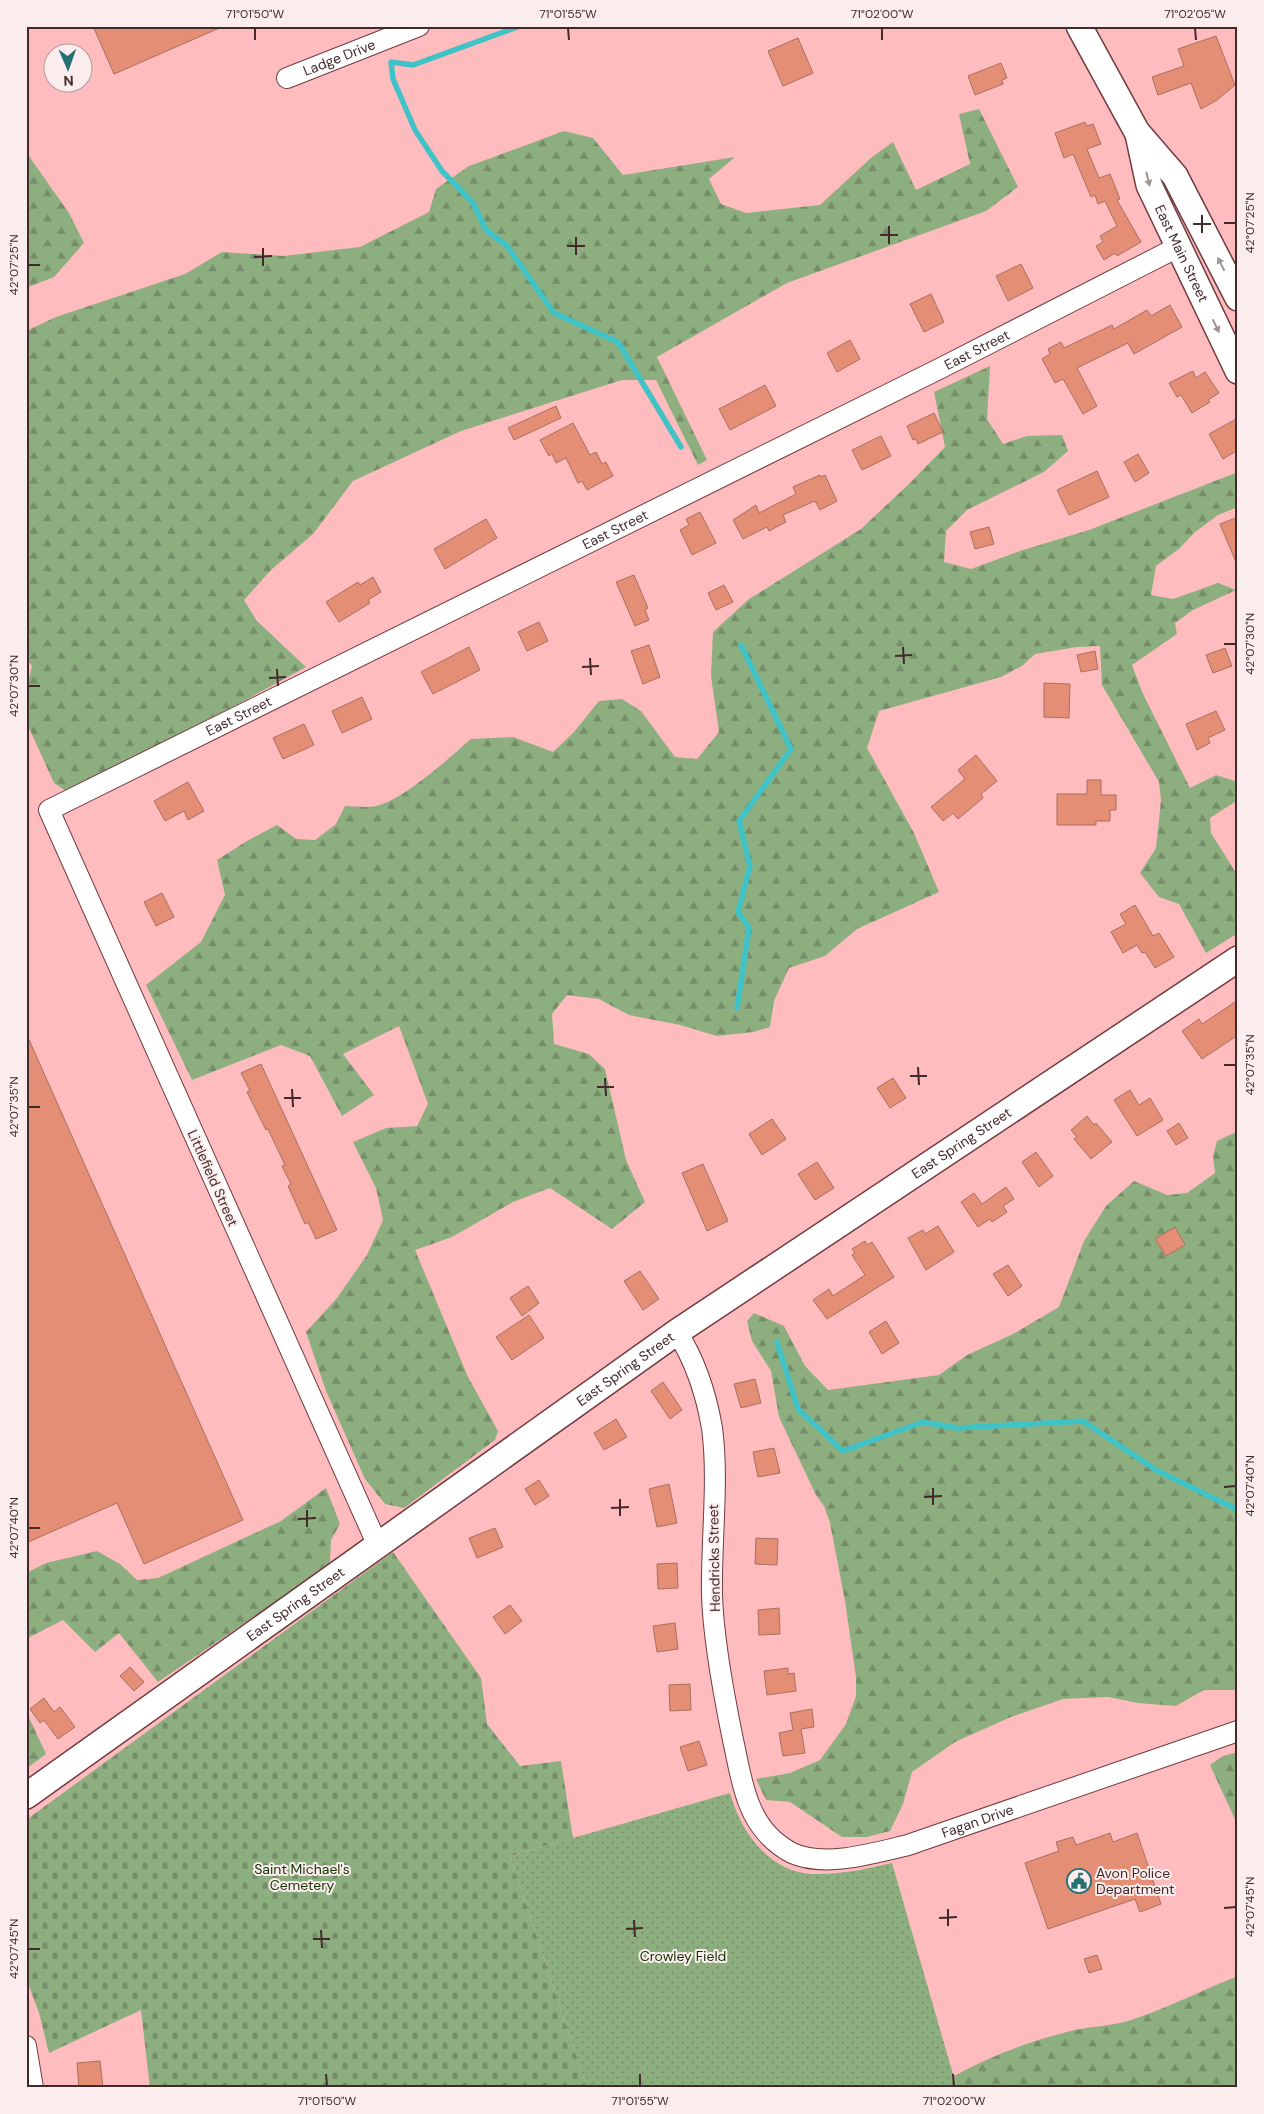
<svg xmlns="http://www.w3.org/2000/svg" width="1264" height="2114" viewBox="0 0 1264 2114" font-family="'DM Sans',sans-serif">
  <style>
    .grass { fill: url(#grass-dots) }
    .forest { fill: url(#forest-firs) }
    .cemetery { fill: url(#cemetery-stones) }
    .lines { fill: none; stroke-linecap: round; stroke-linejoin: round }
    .stream { stroke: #40c3c6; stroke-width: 5.5 }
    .building { fill: #e48e75; stroke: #a96f5f }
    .minor-casing { stroke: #713a3e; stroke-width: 22 }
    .major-casing { stroke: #713a3e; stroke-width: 28 }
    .minor { stroke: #fff; stroke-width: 20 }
    .major { stroke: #fff; stroke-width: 25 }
    .oneway { fill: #a09494 }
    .ticks { fill: none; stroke: #42292a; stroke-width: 2 }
    .labels { text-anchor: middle; stroke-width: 4; stroke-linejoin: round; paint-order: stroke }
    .street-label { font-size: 14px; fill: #42292a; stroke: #fbeded }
    .park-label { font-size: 14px; fill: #133301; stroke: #fbeded }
    .poi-label { font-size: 14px; fill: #42292a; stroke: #fbeded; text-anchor: start }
    .neatline { fill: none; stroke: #42292a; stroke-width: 2 }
    .ticks-label { font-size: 12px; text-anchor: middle; fill: #42292a }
  </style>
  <defs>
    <pattern id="grass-dots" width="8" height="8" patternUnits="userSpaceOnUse" patternTransform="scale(1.25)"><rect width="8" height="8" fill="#8daf80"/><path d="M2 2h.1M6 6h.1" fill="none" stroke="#758e69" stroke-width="1.8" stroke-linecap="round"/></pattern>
    <pattern id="forest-firs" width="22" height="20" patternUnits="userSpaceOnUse" patternTransform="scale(1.25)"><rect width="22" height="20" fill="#8daf80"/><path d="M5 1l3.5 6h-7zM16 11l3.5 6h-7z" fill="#758e69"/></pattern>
    <pattern id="cemetery-stones" width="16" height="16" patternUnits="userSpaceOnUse" patternTransform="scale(1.25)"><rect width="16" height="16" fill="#8daf80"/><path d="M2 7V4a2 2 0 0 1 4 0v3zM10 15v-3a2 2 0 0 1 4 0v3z" fill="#758e69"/></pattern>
  </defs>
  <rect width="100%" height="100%" fill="#ffbcbe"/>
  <!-- grass -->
  <path class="grass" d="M 730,1793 C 740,1831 769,1872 812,1874 C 838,1875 867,1869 892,1863 L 957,2088 L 587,2088 L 510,1856 Z"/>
  <!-- forest -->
  <path class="forest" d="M 979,109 L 1018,187 L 986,211 L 787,283 L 657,357 L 707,460 L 698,465 L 656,380 L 622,380 L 461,431 L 353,481 L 313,534 L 271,570 L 244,600 L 257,621 L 306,667 L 240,703 L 66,791 L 54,783 L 29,728 L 26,692 L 32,666 L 26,659 L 26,331 L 56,317 L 185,274 L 222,252 L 283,256 L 360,247 L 429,212 L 436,189 L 469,166 L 564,131 L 593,138 L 623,175 L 735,157 L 709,179 L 721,204 L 746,213 L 820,205 L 872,157 L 893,142 L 916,190 L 970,164 L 959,114 Z
    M 26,152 L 69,213 L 84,243 L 54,277 L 26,288 Z
    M 990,366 L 987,419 L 1003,444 L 1027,436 L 1062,435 L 1068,451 L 1044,472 L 967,510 L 946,531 L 944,562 L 971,569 L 1023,550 L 1089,530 L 1238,472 L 1238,507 L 1218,515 L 1195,532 L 1180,548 L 1156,566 L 1151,595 L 1173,599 L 1218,583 L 1236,590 L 1193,610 L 1175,623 L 1177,634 L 1132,665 L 1143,694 L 1190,788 L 1216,775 L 1238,782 L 1238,800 L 1210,818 L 1211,833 L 1238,876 L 1238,933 L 1206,953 L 1179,904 L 1159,897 L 1140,873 L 1156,848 L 1161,800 L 1159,782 L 1102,685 L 1100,646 L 1077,647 L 1035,654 L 1022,666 L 1001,677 L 879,711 L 867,748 L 914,833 L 939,892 L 857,929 L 825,956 L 789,968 L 774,1001 L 770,1027 L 753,1032 L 717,1036 L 680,1025 L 629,1015 L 599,999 L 567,995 L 552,1014 L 554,1044 L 589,1054 L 605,1069 L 626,1160 L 645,1202 L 612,1229 L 550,1188 L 513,1202 L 452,1237 L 415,1250 L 468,1377 L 498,1431 L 495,1440 L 404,1508 L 385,1504 L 365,1479 L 326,1391 L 306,1332 L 337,1298 L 367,1255 L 383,1220 L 376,1188 L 353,1142 L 386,1128 L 417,1126 L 428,1104 L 399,1026 L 343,1054 L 374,1095 L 342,1116 L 310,1056 L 281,1045 L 192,1080 L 146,985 L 201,942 L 225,895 L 217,860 L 247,841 L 277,825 L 296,839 L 315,840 L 336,824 L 345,806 C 355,806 367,808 376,806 C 405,799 449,758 471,739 L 513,737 L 553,752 L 574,732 L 599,701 L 622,699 L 641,711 L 675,757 L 697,759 L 719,732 L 711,676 L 713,632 L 749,599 L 861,529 L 911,482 L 945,447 L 934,392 Z
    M 1238,1131 L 1238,1690 L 1204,1690 L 1176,1706 L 1138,1703 L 1108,1697 L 1063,1699 L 1011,1717 L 955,1742 L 912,1772 L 903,1804 L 890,1831 L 867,1837 L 842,1837 L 790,1802 L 766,1800 L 756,1779 L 790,1773 L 820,1760 L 846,1724 L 856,1696 L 856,1677 L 845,1601 L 830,1523 L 824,1506 L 816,1495 L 779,1417 L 771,1371 L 752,1341 L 747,1321 L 754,1313 L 784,1326 L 805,1366 L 828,1390 L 939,1375 L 967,1355 L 1013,1334 L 1059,1307 L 1084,1241 L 1106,1206 L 1134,1181 L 1167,1195 L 1187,1193 L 1215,1173 L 1213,1156 L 1217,1141 Z
    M 326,1488 L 340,1524 L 331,1540 L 330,1562 L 293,1590 L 158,1682 L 119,1633 L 95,1652 L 63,1620 L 26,1639 L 26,1573 L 46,1563 L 97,1551 L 120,1564 L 137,1580 L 158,1578 L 281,1521 Z
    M 26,1711 L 46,1754 L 26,1769 Z
    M 1238,1752 L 1238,1826 L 1210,1765 L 1223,1756 Z
    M 1238,1976 L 1238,2088 L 957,2088 L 954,2076 C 993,2055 1032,2040 1075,2030 C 1094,2026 1113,2026 1131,2020 C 1168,2008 1202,1990 1238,1976 Z"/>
  <!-- cemetery -->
  <path class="cemetery" d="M 393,1552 L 481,1678 L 487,1724 L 520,1766 L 561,1761 L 573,1838 L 510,1856 L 587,2088 L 150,2088 L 141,2010 L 49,2053 L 39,2013 L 26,1978 L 26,1820 Z"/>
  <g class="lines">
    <!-- stream -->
    <path class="stream" d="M 520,26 L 413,65 L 391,62 L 393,79 L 415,130 L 442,171 L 473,203 L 486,230 L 507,246 L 554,313 L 618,342 L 681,447
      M 737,1008 L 749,928 L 738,912 L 750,866 L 739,821 L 791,749 L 741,645
      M 777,1342 L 798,1409 L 843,1451 L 923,1422 L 957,1428 L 1083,1421 L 1156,1470 L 1238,1510"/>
  </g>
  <!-- building -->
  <path class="building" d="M 93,26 L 224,26 L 114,74 Z
    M 1216,36 L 1235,85 L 1217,100 L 1201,109 L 1191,83 L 1158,95 L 1152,77 L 1184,66 L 1178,49 Z
    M 798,38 L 813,73 L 783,86 L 768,51 Z
    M 1001,63 L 1007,78 L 1002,80 L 1003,84 L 975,95 L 968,76 Z
    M 1085,122 L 1087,126 L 1093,124 L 1101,144 L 1087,149 L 1099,178 L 1110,174 L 1120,199 L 1117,200 L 1141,242 L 1117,256 L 1115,253 L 1104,260 L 1096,246 L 1103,242 L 1100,236 L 1117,226 L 1105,201 L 1098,204 L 1095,195 L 1091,197 L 1073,154 L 1064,158 L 1055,133 Z
    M 1021,264 L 1033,288 L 1008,301 L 996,276 Z
    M 931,294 L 944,322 L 924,332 L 910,304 Z
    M 1170,305 L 1182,327 L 1134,354 L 1128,343 L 1077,368 L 1097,406 L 1083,414 L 1063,379 L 1055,383 L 1042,359 L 1050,354 L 1048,349 L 1061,342 L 1064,348 L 1112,325 L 1114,329 L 1147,310 L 1151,316 Z
    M 850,340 L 860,359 L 837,372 L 827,353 Z
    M 1193,371 L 1196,378 L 1205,372 L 1219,393 L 1208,400 L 1210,402 L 1192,413 L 1181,395 L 1177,397 L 1169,383 Z
    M 765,385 L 776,406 L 730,430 L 719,409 Z
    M 556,406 L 561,418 L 514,440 L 508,428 Z
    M 934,413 L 943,432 L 918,444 L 916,439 L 913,440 L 907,426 Z
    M 1238,418 L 1238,450 L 1223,459 L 1209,434 Z
    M 573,423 L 590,455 L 596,452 L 602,464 L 606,462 L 613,476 L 587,490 L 582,481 L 578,483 L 566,458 L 556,463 L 552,454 L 549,456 L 540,440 Z
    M 881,436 L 891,456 L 862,470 L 852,450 Z
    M 1138,454 L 1149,473 L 1135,482 L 1124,462 Z
    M 1097,471 L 1109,497 L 1069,515 L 1057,490 Z
    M 820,475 L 821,477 L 825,475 L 837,501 L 820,510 L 815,501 L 783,515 L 786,522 L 769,531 L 767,527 L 743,539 L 733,520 L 756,505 L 759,513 L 796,494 L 793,487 Z
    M 700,512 L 716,543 L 692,555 L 680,530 L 689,525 L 686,519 Z
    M 1238,517 L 1238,567 L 1220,524 Z
    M 486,519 L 497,538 L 445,569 L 434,549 Z
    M 989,527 L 994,544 L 975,549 L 970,532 Z
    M 634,575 L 648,608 L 645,610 L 649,620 L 635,626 L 616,582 Z
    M 373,577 L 381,592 L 368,600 L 370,603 L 339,622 L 326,602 L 358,582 L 360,585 Z
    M 724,585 L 733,602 L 716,610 L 708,593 Z
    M 539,622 L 548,641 L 527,651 L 518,632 Z
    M 649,645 L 660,677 L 643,684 L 631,651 Z
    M 469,647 L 480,670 L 433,694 L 421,672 Z
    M 1225,648 L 1232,666 L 1213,673 L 1206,655 Z
    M 1095,651 L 1098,669 L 1081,672 L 1077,655 Z
    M 1044,683 L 1070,684 L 1069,718 L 1044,717 Z
    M 362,697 L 372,719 L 342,733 L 332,711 Z
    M 1216,711 L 1225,730 L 1208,738 L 1210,743 L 1197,750 L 1186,724 Z
    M 304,724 L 314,745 L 283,759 L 273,738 Z
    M 976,755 L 997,781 L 981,794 L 983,798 L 958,819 L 953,813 L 943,821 L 931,807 L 965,779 L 958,770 Z
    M 1087,780 L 1101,780 L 1101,795 L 1116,795 L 1116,810 L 1110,810 L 1110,821 L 1096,821 L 1096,825 L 1057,825 L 1057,794 L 1087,794 Z
    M 188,782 L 204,811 L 188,820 L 184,811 L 165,821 L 154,801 Z
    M 162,893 L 174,917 L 156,926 L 144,902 Z
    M 1135,905 L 1153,936 L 1159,933 L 1174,957 L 1155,968 L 1145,952 L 1142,953 L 1137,945 L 1123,953 L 1111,932 L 1126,924 L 1120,914 Z
    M 1238,1000 L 1238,1035 L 1202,1059 L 1182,1031 L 1199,1019 L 1202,1024 Z
    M 26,1033 L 243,1520 L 144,1564 L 117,1503 L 26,1543 Z
    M 261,1064 L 337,1230 L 316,1239 L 308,1222 L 305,1224 L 288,1186 L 291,1184 L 282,1166 L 285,1165 L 268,1129 L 266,1130 L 247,1092 L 250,1091 L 241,1073 Z
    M 893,1078 L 906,1098 L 890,1108 L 877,1088 Z
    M 1130,1090 L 1139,1105 L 1150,1098 L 1163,1120 L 1137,1136 L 1114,1100 Z
    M 1087,1116 L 1094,1125 L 1096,1123 L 1112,1142 L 1091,1159 L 1074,1139 L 1077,1137 L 1071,1130 Z
    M 772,1119 L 786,1139 L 762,1155 L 749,1134 Z
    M 1179,1123 L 1188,1138 L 1176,1145 L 1167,1131 Z
    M 1036,1152 L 1053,1176 L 1039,1187 L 1022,1162 Z
    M 817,1162 L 834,1188 L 815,1200 L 798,1174 Z
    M 703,1164 L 728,1221 L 707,1231 L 682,1173 Z
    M 1006,1187 L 1014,1199 L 1003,1206 L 1007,1212 L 992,1222 L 990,1219 L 978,1227 L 961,1202 L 974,1193 L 982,1204 Z
    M 938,1226 L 954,1252 L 926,1270 L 908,1238 L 923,1230 L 925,1234 Z
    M 1175,1227 L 1185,1245 L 1166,1256 L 1155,1239 Z
    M 865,1241 L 867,1245 L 872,1242 L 894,1277 L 827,1319 L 813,1300 L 829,1289 L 833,1296 L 865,1275 L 852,1255 L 855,1253 L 852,1249 Z
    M 1008,1265 L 1022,1286 L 1008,1296 L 993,1274 Z
    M 640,1271 L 659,1299 L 643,1310 L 624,1281 Z
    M 528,1286 L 539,1303 L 522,1316 L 510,1298 Z
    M 529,1315 L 544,1338 L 512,1360 L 496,1337 Z
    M 886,1321 L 899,1343 L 882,1354 L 869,1332 Z
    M 755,1379 L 761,1403 L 741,1408 L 734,1384 Z
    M 663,1382 L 682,1410 L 670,1419 L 651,1391 Z
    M 616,1419 L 627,1437 L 604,1450 L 594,1433 Z
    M 774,1448 L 780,1473 L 758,1477 L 753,1452 Z
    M 539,1480 L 549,1496 L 535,1505 L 525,1489 Z
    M 669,1484 L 677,1523 L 657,1527 L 649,1489 Z
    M 495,1528 L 503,1547 L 477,1558 L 469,1538 Z
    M 756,1538 L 778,1539 L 777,1565 L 755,1564 Z
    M 677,1563 L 678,1588 L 658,1589 L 657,1564 Z
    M 510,1605 L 522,1621 L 505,1634 L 493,1617 Z
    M 779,1608 L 780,1634 L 759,1635 L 758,1610 Z
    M 675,1623 L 678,1649 L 657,1652 L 653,1626 Z
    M 130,1667 L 144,1682 L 134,1691 L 120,1676 Z
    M 788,1668 L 788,1674 L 794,1673 L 796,1691 L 767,1695 L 764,1671 Z
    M 690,1684 L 691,1710 L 670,1711 L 669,1685 Z
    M 44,1698 L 54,1712 L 60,1707 L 75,1727 L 58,1739 L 44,1720 L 40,1723 L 30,1709 Z
    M 812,1709 L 814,1727 L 801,1729 L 805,1753 L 783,1756 L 779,1733 L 793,1730 L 790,1713 Z
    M 699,1741 L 707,1765 L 688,1771 L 680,1747 Z
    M 1110,1833 L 1113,1842 L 1137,1833 L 1161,1904 L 1140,1912 L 1135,1899 L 1048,1929 L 1025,1863 L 1059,1851 L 1056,1842 L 1073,1837 L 1076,1845 Z
    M 1097,1955 L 1102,1969 L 1089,1973 L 1084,1959 Z
    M 100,2061 L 103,2088 L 79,2088 L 77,2063 Z"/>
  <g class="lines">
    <defs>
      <g id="minor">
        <path id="s1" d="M 287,78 L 419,26"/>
        <path id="s2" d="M 677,1332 C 696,1362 706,1393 712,1428 C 719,1479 711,1541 712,1594 C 713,1639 724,1696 733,1740 C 738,1762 741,1785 750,1806 C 758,1826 773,1843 792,1853 C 824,1868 875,1853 908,1845 L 1238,1731"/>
        <path id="s3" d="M 378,1546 L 49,810 L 941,368 L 1178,247"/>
        <path d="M 26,2046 L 33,2088"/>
      </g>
      <g id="major">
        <path d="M 1079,26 L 1137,132 L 1175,176 L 1238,298"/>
        <path id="s4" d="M 1138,134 L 1149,185 L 1238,371"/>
        <path id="s5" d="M 26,1796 L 677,1332 L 1238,959"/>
      </g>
    </defs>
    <!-- minor casing -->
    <use href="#minor" class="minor-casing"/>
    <!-- major casing -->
    <use href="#major" class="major-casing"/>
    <!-- minor -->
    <use href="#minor" class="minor"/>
    <!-- major -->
    <use href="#major" class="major"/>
  </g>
  <!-- one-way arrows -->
  <defs><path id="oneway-solid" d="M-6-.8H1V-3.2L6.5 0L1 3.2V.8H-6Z" transform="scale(1.25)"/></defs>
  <g class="oneway">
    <use href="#oneway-solid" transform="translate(1148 179) rotate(76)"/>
    <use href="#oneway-solid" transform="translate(1221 264) rotate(-117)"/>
    <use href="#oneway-solid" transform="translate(1216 326) rotate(64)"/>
  </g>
  <!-- ticks -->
  <path class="ticks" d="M 255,28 L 255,40M 568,28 L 569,40M 882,28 L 882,40M 1195,28 L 1196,40M 1202,215 L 1202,233M 1224,223 L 1236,223M 1193,224 L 1211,224M 889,226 L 889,244M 880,235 L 898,235M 576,237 L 576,255M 567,246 L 585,246M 263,248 L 263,266M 254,257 L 272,256M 28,265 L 40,265M 1224,644 L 1236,644M 903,647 L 904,664M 895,656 L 912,655M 590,658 L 591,675M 582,667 L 599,666M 277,669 L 278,686M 269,678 L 286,677M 28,686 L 40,686M 1224,1065 L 1236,1065M 918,1067 L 919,1085M 910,1076 L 927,1076M 605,1078 L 606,1096M 597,1087 L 614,1087M 292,1089 L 293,1107M 284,1098 L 301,1098M 28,1107 L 40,1107M 1224,1487 L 1236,1486M 933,1488 L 933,1505M 924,1497 L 942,1496M 620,1499 L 620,1516M 611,1508 L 629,1507M 307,1510 L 307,1527M 298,1519 L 316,1518M 28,1528 L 40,1528M 1224,1908 L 1236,1907M 948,1909 L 948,1926M 939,1918 L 957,1917M 634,1920 L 635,1937M 626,1929 L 643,1928M 321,1930 L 322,1948M 313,1939 L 330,1939M 28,1949 L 40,1949M 326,2074 L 327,2086M 640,2074 L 640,2086M 953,2074 L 954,2086"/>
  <!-- icons -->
  <defs>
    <symbol id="civic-ring" viewBox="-11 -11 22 22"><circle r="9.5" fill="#fbeded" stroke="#257071" stroke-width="1.5"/><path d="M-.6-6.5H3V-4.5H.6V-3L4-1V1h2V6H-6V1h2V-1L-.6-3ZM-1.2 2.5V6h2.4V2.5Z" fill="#257071"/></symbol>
  </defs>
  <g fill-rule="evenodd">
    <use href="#civic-ring" x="1065" y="1867" width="28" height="28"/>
  </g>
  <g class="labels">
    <!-- street labels -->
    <g class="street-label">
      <text dy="5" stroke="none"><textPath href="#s1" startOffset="56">Ladge Drive</textPath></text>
      <text dy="5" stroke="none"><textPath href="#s4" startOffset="128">East Main Street</textPath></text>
      <text dy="5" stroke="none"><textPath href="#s3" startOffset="1842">East Street</textPath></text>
      <text dy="5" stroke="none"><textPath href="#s3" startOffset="1438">East Street</textPath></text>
      <text dy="5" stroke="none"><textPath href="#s3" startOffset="1018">East Street</textPath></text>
      <text dy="5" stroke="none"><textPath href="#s5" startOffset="1141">East Spring Street</textPath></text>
      <text transform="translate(213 1178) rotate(66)" y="5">Littlefield Street</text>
      <text dy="5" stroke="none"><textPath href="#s5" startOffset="736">East Spring Street</textPath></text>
      <text transform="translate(714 1558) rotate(-91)" y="5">Hendricks Street</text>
      <text dy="5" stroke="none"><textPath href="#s5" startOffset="331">East Spring Street</textPath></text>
      <text dy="5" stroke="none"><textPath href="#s2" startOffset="741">Fagan Drive</textPath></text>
    </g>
    <!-- park labels -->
    <g class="park-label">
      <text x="302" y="1874">Saint Michael's<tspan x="302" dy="16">Cemetery</tspan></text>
      <text x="683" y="1961">Crowley Field</text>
    </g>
    <!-- poi labels -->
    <g class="poi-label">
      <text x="1096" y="1878">Avon Police<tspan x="1096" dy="16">Department</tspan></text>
    </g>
  </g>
  <!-- border -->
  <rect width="1264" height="2114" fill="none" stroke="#fbeded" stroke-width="55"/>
  <!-- north arrow -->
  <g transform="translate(68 68) rotate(178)"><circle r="24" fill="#fbeded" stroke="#b19f9f"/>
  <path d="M0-4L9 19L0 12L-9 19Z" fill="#257071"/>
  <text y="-8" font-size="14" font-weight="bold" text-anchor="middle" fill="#42292a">N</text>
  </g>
  <rect x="28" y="28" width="1208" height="2058" class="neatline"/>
  <g class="ticks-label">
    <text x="255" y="18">71°01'50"W</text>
    <text x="568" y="18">71°01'55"W</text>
    <text x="882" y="18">71°02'00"W</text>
    <text x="1195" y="18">71°02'05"W</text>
    <text transform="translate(1250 223) rotate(-90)" y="4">42°07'25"N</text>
    <text transform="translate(14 265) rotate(-90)" y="4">42°07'25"N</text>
    <text transform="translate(1250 644) rotate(-90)" y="4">42°07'30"N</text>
    <text transform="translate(14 686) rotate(-90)" y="4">42°07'30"N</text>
    <text transform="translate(1250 1065) rotate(-90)" y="4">42°07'35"N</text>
    <text transform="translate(14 1107) rotate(-90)" y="4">42°07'35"N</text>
    <text transform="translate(1250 1486) rotate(-90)" y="4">42°07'40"N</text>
    <text transform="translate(14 1528) rotate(-90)" y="4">42°07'40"N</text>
    <text transform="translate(1250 1907) rotate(-90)" y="4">42°07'45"N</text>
    <text transform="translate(14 1949) rotate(-90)" y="4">42°07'45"N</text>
    <text x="327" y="2105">71°01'50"W</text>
    <text x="640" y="2105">71°01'55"W</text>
    <text x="954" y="2105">71°02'00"W</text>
  </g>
</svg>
